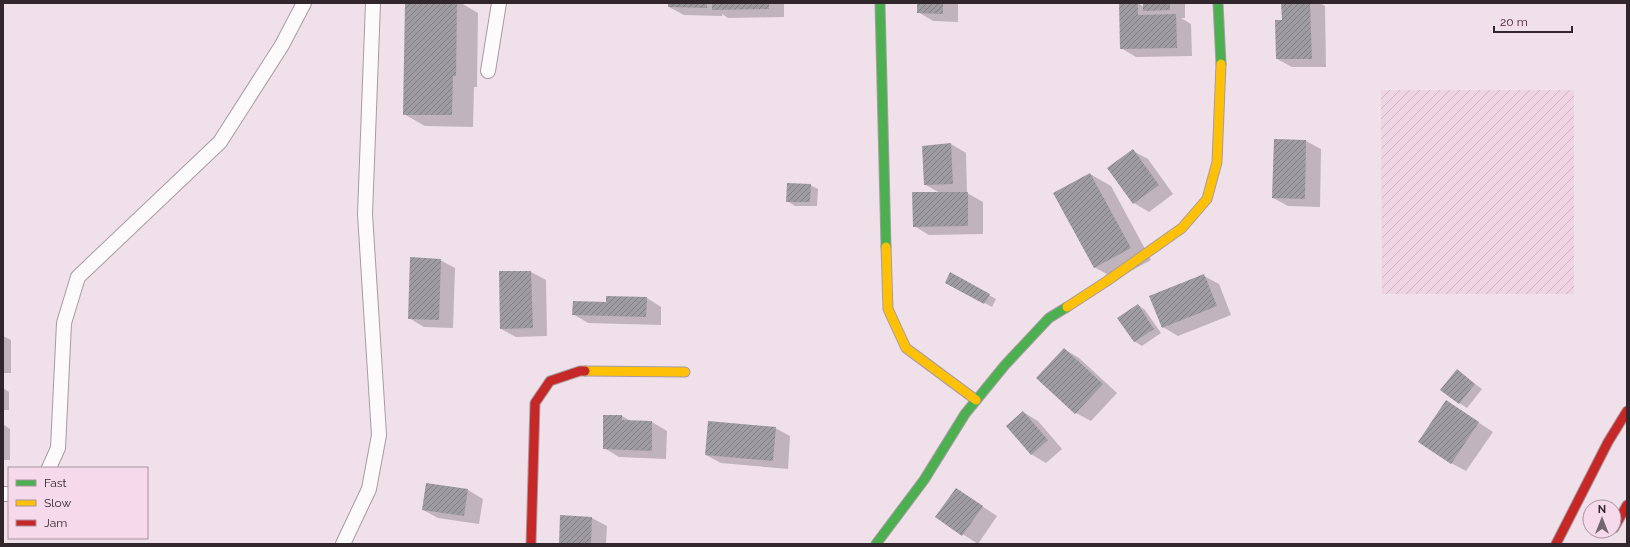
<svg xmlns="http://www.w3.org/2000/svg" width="1630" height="547" viewBox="0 0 1630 547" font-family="Raleway,sans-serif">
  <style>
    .industrial { fill: url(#industrial-furrows) }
    .shadow { fill: #0003 }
    .building { fill: url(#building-hatch) }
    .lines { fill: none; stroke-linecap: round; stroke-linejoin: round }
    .lane-casing { stroke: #a79ba2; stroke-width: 16 }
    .fast-casing { stroke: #a79ba2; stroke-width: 11 }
    .slow-casing { stroke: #a79ba2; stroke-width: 11 }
    .jam-casing { stroke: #a79ba2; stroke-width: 11 }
    .lane { stroke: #fdfafc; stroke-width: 14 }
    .fast { stroke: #4caf50; stroke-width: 9 }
    .slow { stroke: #ffc107; stroke-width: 9 }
    .jam { stroke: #c62828; stroke-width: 9 }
  </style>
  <defs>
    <pattern id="industrial-furrows" width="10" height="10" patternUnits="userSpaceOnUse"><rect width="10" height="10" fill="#efd4e4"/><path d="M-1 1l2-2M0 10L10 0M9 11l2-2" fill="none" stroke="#cdb6c4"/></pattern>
    <pattern id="building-hatch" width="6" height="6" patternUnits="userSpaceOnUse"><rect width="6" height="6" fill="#9e9ca1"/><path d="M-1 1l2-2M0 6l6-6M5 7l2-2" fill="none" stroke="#817f83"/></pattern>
  </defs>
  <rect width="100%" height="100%" fill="#f0e0ea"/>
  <!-- industrial -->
  <path class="industrial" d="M 1381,90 L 1574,90 L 1574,294 L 1382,294 Z"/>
  <!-- shadow -->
  <path class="shadow" d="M 406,3 L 461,3 L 478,13 L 477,87 L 474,87 L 473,127 L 425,126 L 404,114 Z
    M 669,3 L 784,3 L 784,17 L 728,18 L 722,14 L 722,16 L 684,15 L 669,7 Z
    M 831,3 L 846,3 L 846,4 L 832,4 Z
    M 918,3 L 958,3 L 958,22 L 933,21 L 918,12 Z
    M 1120,3 L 1138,3 L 1144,7 L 1144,3 L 1185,3 L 1185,18 L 1181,18 L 1191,24 L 1192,56 L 1136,57 L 1121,48 Z
    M 1282,3 L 1320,3 L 1325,6 L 1326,67 L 1292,67 L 1277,59 L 1283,21 Z
    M 1275,140 L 1306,141 L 1321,149 L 1320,207 L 1288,206 L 1273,198 Z
    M 951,144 L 966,153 L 967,193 L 983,202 L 983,234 L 929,235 L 914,226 L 940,193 L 924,184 Z
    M 1133,151 L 1148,159 L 1173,194 L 1149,212 L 1134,203 Z
    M 1090,174 L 1111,186 L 1151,260 L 1116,279 L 1094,267 Z
    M 810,185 L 818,189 L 817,206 L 795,206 L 787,201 Z
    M 440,260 L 455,268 L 453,328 L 424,327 L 409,318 Z
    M 531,272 L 546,280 L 547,336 L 516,337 L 501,329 Z
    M 951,274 L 996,299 L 992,307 L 946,282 Z
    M 1204,276 L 1219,284 L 1231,315 L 1178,336 L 1163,327 Z
    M 647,298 L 661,307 L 661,325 L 588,323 L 573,314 L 607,304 Z
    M 1138,305 L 1145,310 L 1161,333 L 1142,346 L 1134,341 Z
    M 3,336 L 11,340 L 11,373 L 3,373 Z
    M 1064,349 L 1079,358 L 1117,393 L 1091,421 L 1076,413 Z
    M 1457,371 L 1482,389 L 1467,408 L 1459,403 Z
    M 3,388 L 9,392 L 9,410 L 3,410 Z
    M 1446,401 L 1493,432 L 1466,471 L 1451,463 Z
    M 1023,412 L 1038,421 L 1062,449 L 1046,463 L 1031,454 Z
    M 604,416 L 622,416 L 631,421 L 652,422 L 667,431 L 666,459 L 619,457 L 604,448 Z
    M 3,424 L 10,429 L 10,460 L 3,460 Z
    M 775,428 L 790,436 L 788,469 L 721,463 L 706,455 Z
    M 956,489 L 997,516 L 978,544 L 936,517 Z
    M 468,490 L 483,499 L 479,524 L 438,518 L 423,510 Z
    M 592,518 L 607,526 L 606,544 L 560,544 Z"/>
  <!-- building -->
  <path class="building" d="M 405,3 L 457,3 L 456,76 L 453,76 L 452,115 L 403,115 Z
    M 668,3 L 707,3 L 707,8 L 668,7 Z
    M 712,3 L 769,3 L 769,9 L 712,10 Z
    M 917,3 L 943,3 L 943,14 L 917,13 Z
    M 1119,3 L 1138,3 L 1138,15 L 1176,14 L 1177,48 L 1120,49 Z
    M 1143,3 L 1170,3 L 1170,10 L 1143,11 Z
    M 1281,3 L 1310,3 L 1312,59 L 1276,59 L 1275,20 L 1282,20 Z
    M 1274,139 L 1306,140 L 1305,199 L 1272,198 Z
    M 951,143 L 953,184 L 924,185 L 922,146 Z
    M 1133,149 L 1159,185 L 1133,204 L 1107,168 Z
    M 1090,173 L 1131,248 L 1094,268 L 1053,193 Z
    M 787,183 L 811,184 L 810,202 L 786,202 Z
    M 912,192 L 968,192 L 968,226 L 913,227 Z
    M 410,257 L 441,259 L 439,320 L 408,319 Z
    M 499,271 L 531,271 L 533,328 L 500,329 Z
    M 950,272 L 990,294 L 984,304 L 945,283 Z
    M 1204,274 L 1217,306 L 1162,328 L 1149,296 Z
    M 606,296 L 647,297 L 646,317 L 572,315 L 573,301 L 606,302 Z
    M 1138,304 L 1154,329 L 1134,342 L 1117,318 Z
    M 1064,348 L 1103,384 L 1075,414 L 1036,378 Z
    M 1457,369 L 1475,384 L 1459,404 L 1440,390 Z
    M 1446,400 L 1479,422 L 1451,464 L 1418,442 Z
    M 1023,411 L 1048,440 L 1031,455 L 1006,426 Z
    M 603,415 L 622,415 L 622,420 L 652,421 L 652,451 L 603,449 Z
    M 708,421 L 776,427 L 773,461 L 705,455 Z
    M 426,483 L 468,489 L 464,516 L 422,510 Z
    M 956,488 L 983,506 L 962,536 L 935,517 Z
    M 560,515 L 592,517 L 591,544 L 559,544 Z"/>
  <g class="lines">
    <defs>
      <path id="lane" d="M 488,71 L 499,3
        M 49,468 L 58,448 L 64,323 L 78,277 L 220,142 L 282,45 L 304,3
        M 3,494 L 9,494
        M 343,544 L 369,489 L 379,435 L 365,214 L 373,3"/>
      <path id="fast" d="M 880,3 L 886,247
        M 1218,3 L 1221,64
        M 876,544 L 924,480 L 965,414 L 1005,365 L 1049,318 L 1067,307"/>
      <path id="slow" d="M 886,247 L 888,309 L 906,348 L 976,400
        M 1067,307 L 1107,281 L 1182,228 L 1207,199 L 1217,162 L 1221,64
        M 585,371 L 685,372"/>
      <path id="jam" d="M 1614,528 L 1627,505
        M 531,544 L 535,403 L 550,381 L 580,371 L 585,371
        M 1556,544 L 1608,442 L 1627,411"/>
    </defs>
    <!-- lane casing -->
    <use href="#lane" class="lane-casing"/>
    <!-- fast casing -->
    <use href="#fast" class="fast-casing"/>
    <!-- slow casing -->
    <use href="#slow" class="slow-casing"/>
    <!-- jam casing -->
    <use href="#jam" class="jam-casing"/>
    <!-- lane -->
    <use href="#lane" class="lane"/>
    <!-- fast -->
    <use href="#fast" class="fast"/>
    <!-- slow -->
    <use href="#slow" class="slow"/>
    <!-- jam -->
    <use href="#jam" class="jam"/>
  </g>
  <!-- border -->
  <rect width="1630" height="547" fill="none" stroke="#30262c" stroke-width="8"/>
  <!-- legend -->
  <rect x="8" y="467" width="140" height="72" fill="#f6daeb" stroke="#a7929f"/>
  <rect x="16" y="480" width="20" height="6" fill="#4caf50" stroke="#a7929f"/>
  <text x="44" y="487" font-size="12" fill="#30262c">Fast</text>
  <rect x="16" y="500" width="20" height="6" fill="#ffc107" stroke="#a7929f"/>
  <text x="44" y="507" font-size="12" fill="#30262c">Slow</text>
  <rect x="16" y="520" width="20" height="6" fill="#c62828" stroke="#a7929f"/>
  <text x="44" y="527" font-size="12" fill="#30262c">Jam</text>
  <!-- north arrow -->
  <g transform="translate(1602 519)"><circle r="19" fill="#f6daeb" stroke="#a7929f"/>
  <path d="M0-3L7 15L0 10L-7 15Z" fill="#73676e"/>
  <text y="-6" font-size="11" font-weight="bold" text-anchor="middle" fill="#30262c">N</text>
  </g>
  <!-- scale -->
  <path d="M1494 26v6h78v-6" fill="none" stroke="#30262c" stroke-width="2"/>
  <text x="1500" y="26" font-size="12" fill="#30262c" stroke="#f6daeb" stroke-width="3" paint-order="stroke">20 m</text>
</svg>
